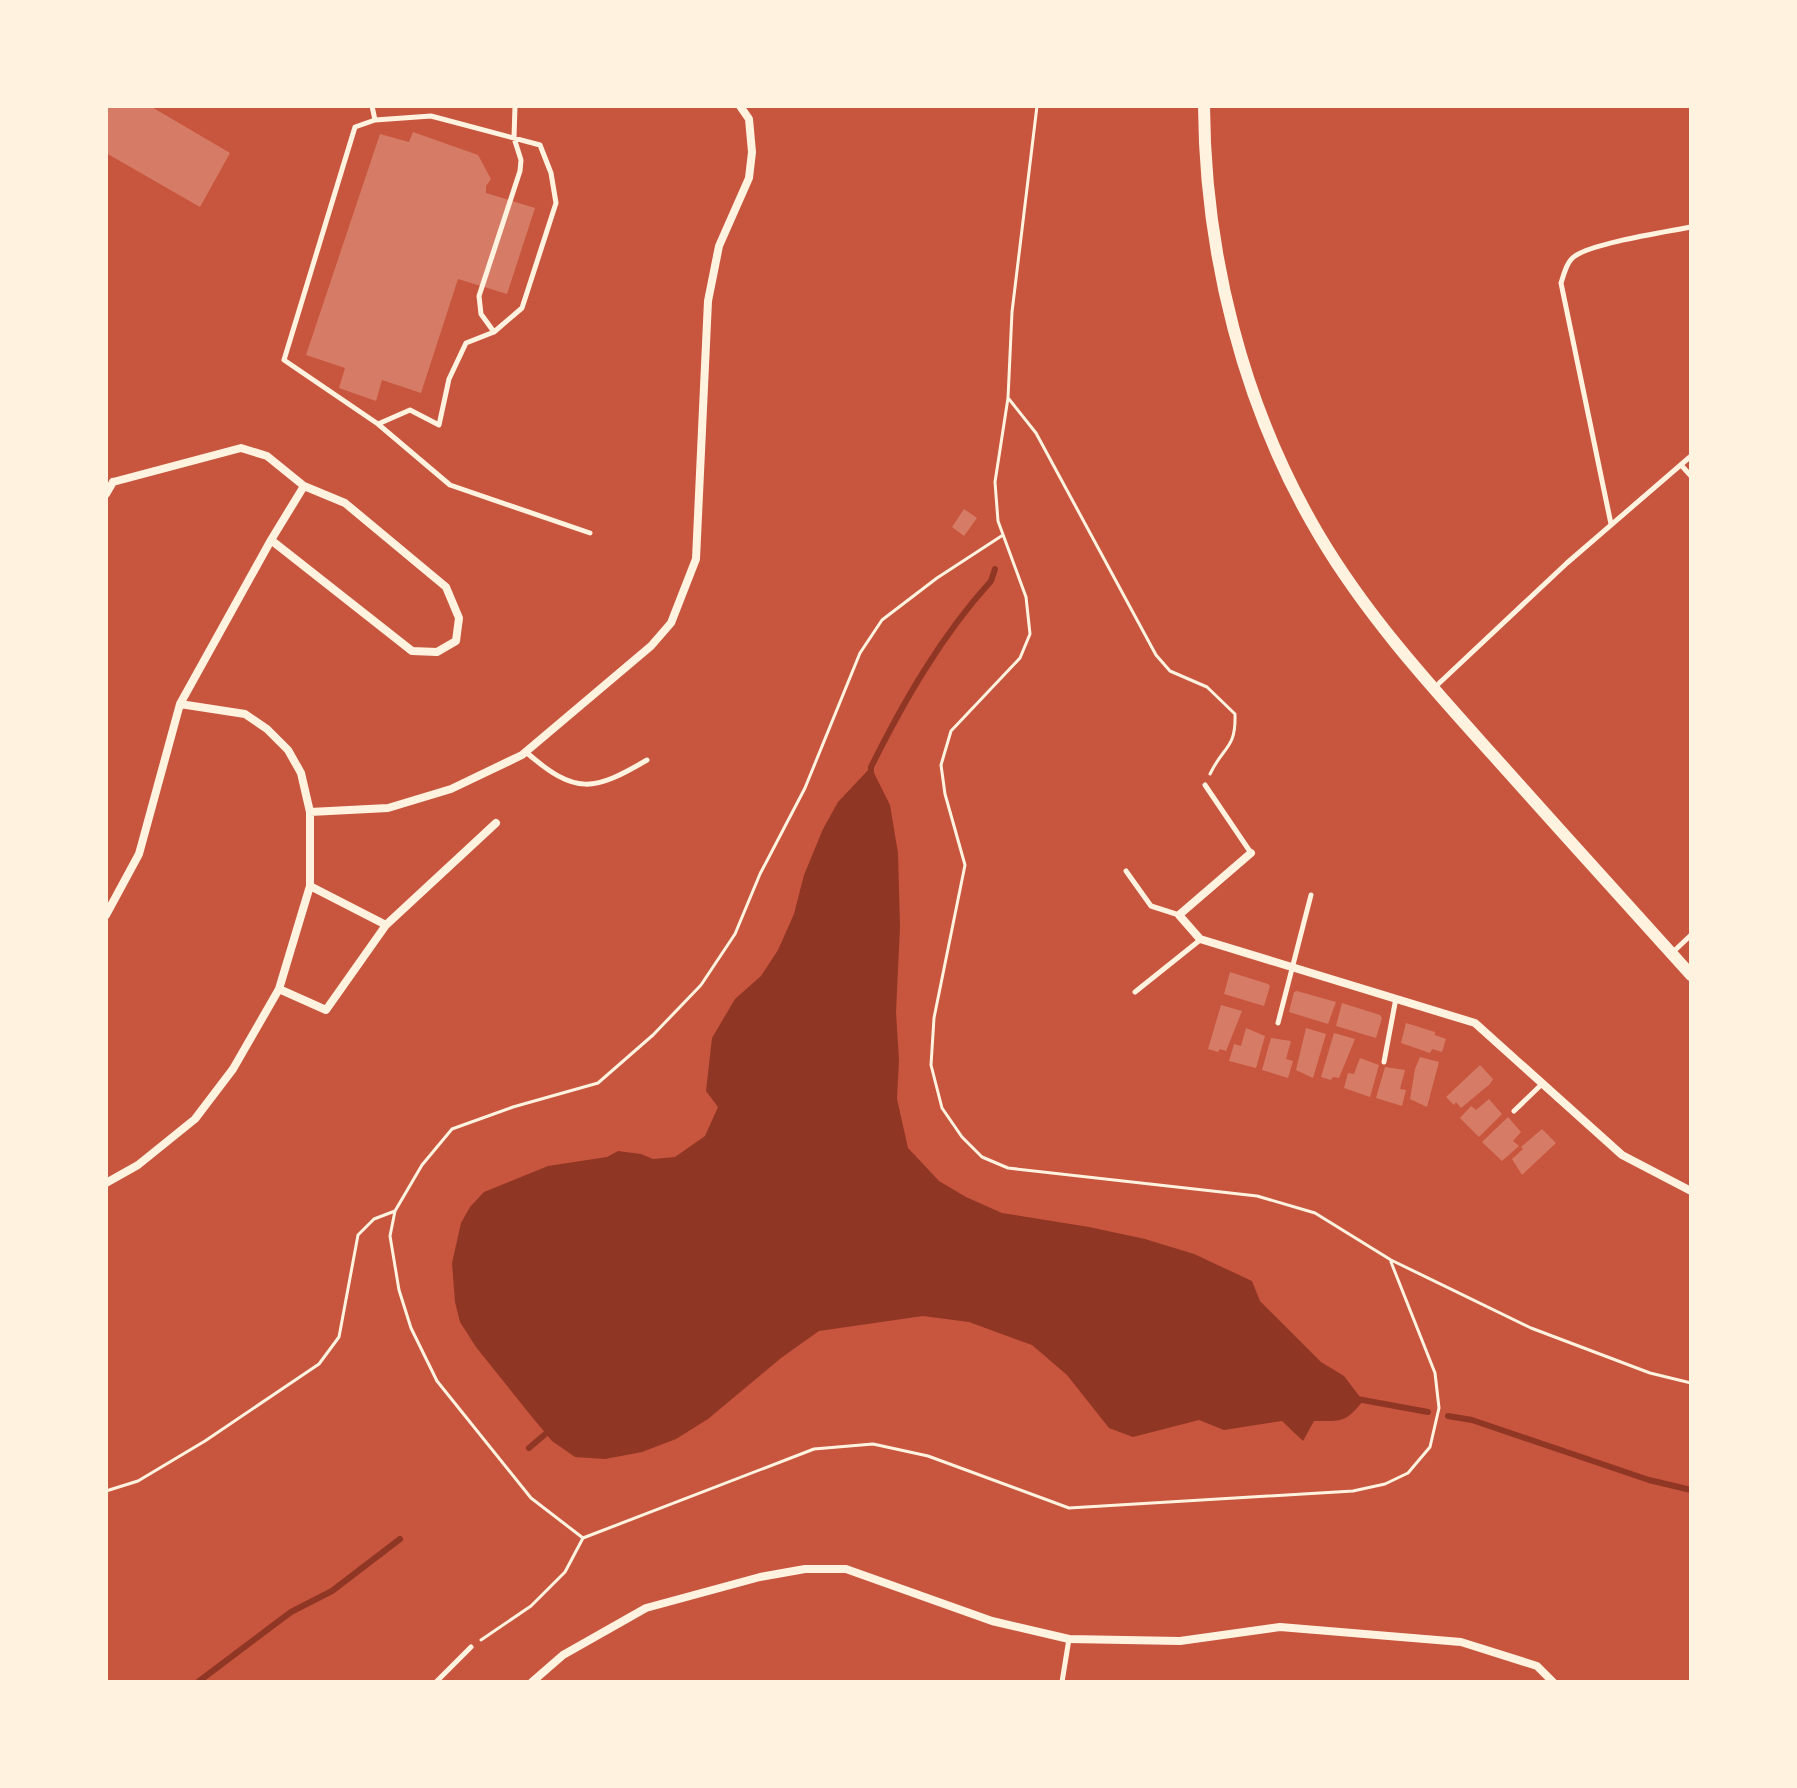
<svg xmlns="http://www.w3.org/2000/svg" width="1797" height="1788" viewBox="0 0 1797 1788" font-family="'Playfair Display',serif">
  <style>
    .water { fill: #8f3625 }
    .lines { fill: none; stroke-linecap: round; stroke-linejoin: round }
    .stream { stroke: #8f3625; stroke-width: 6 }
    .building { fill: #d67c66 }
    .path { stroke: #fff3e0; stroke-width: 3 }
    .service { stroke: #fff3e0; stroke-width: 5 }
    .minor { stroke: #fff3e0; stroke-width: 8 }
    .tertiary { stroke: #fff3e0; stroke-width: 12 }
  </style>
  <rect width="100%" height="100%" fill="#c8553d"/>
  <!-- water -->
  <path class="water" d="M 871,767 L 890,805 L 898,853 L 900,927 L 896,1012 L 899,1060 L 897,1099 L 908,1148 L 939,1181 L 966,1197 L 1002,1213 L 1089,1227 L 1145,1239 L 1194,1254 L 1252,1281 L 1260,1301 L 1321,1362 L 1344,1376 L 1363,1401 C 1345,1423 1342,1421 1314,1421 L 1303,1441 L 1282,1421 L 1224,1430 L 1199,1420 L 1133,1437 L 1109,1428 L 1067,1375 L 1032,1345 L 969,1322 L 923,1316 L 819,1331 L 781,1358 L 708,1419 L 676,1439 L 642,1452 L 605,1459 L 575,1457 L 552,1441 L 532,1417 L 476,1347 L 460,1322 L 455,1302 L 452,1263 L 461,1223 L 470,1207 L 484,1192 L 548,1166 L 607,1157 L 618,1151 L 641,1154 L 653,1159 L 675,1157 L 705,1136 L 718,1107 L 706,1091 L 712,1038 L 735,999 L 761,976 L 778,950 L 794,914 L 804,875 L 823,829 L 838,802 Z"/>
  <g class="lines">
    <!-- stream -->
    <path class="stream" d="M 871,773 L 871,767 C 904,701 941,636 991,581 L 995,569
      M 1357,1399 L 1428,1412
      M 1448,1416 L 1472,1420 L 1649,1480 L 1691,1490
      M 529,1448 L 550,1430
      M 198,1682 L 291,1612 L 332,1591 L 400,1539"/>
  </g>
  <!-- building -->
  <path class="building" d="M 106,106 L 150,106 L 230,153 L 200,207 L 106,153 Z
    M 413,132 L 478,155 L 491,179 L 486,186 L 486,193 L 535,208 L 507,294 L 458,279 L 421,393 L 382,380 L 376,401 L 339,388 L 345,368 L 306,355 L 380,134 L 409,142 Z
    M 964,509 L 977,518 L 964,536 L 952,527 Z
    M 1230,972 L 1268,984 L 1270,986 L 1264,1006 L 1224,994 Z
    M 1297,991 L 1336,1002 L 1328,1024 L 1289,1012 L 1294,992 Z
    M 1342,1003 L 1380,1015 L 1382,1018 L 1376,1038 L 1336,1026 Z
    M 1221,1005 L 1242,1011 L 1226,1051 L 1220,1049 L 1218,1052 L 1208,1049 Z
    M 1406,1023 L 1435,1032 L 1435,1035 L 1446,1039 L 1442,1052 L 1432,1049 L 1430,1053 L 1401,1043 Z
    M 1246,1028 L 1265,1036 L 1256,1068 L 1229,1061 L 1234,1044 L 1241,1046 Z
    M 1306,1028 L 1326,1034 L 1313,1078 L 1296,1070 Z
    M 1334,1033 L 1355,1039 L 1339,1078 L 1333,1077 L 1331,1080 L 1321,1077 Z
    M 1271,1038 L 1291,1041 L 1286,1059 L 1293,1061 L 1288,1078 L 1262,1070 Z
    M 1420,1057 L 1439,1062 L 1427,1107 L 1410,1099 L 1415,1069 Z
    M 1360,1058 L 1379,1065 L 1370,1097 L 1344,1088 L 1348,1073 L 1354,1074 Z
    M 1480,1065 L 1493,1079 L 1490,1084 L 1461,1108 L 1456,1102 L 1454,1105 L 1446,1097 Z
    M 1385,1067 L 1405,1070 L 1400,1089 L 1406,1090 L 1402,1106 L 1376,1098 Z
    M 1489,1099 L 1502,1114 L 1479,1137 L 1460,1118 L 1471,1106 L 1476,1110 Z
    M 1508,1117 L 1521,1132 L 1513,1141 L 1519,1146 L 1502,1161 L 1482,1142 Z
    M 1542,1129 L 1556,1143 L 1522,1175 L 1512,1159 L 1523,1149 L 1521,1147 Z"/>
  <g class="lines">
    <!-- path -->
    <path class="path" d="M 1037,106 L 1012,312 L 1008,398 L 995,482 L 998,521 L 1026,597 L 1030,634 L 1020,658 L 951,731 L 941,765 L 945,794 L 965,865 L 934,1018 L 931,1065 L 942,1108 L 962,1137 L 982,1157 L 1008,1168 L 1257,1196 L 1315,1213 L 1391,1260 L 1531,1328 L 1650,1373 L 1691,1383
      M 1009,399 L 1036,433 L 1156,655 L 1170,671 L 1207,687 L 1235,714 C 1236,749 1224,745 1210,774
      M 106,1491 L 138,1481 L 205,1441 L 319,1364 L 339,1337 L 358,1235 L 374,1219 L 395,1211
      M 583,1538 L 531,1498 L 437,1381 L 411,1328 L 399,1290 L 390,1236 L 395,1211 L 422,1165 L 452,1129 L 513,1107 L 598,1083 L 653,1035 L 701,985 L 735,934 L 760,874 L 805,788 L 860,653 L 882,620 L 937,578 L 1003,535
      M 481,1640 L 531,1606 L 565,1572 L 583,1538 L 814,1449 L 873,1444 L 928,1456 L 1069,1508 L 1353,1491 L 1385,1484 L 1408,1473 L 1430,1447 L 1439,1408 L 1435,1373 L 1391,1262"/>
    <!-- service -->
    <path class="service" d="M 372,106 L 375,120 L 431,116 L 540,145 L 551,173 L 556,203 L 522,308 L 494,332 L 466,343 L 449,379 L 439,425 L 410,410 L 378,424
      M 375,120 L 355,127 L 284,360 L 378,424 L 450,485 L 590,533
      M 494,332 L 481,314 L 479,296 L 520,171 L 521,160 L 514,138 L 515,106
      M 1681,465 L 1691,476
      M 1611,524 L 1561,283 C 1564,274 1567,261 1575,256 C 1593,243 1666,232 1691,227
      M 1434,688 L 1567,563 L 1691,456
      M 526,752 C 576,796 594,791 647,760
      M 1205,785 L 1251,853
      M 1126,871 L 1151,906 L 1179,915
      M 1672,953 L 1691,935
      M 1135,992 L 1200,940
      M 1278,1023 L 1311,895
      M 1384,1062 L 1396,998
      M 1514,1111 L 1542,1084
      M 436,1682 L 471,1647
      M 1062,1682 L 1069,1639"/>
    <!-- minor -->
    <path class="minor" d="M 113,482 L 241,448 L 267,456 L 304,486 L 345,503 L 446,587 L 459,618 L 456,641 L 437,652 L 412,651 L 271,540
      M 106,494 L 113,482
      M 310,812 L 388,808 L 451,789 L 522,755 L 651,646 L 671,623 L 696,559 L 708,301 L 719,246 L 749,178 L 752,152 L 749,119 L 740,106
      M 1251,853 L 1179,915 L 1200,939 L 1475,1023 L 1622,1155 L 1691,1191
      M 310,886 L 386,925
      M 106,915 L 139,854 L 180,704 L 271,540 L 304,486
      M 279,989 L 326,1010 L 386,925 L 496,823
      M 106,1183 L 138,1165 L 195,1119 L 233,1069 L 279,989 L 310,886 L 310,812 L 301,773 L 288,750 L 267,729 L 245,714 L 180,704
      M 532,1682 L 563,1655 L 646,1608 L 760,1577 L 805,1569 L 846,1569 L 992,1621 L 1069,1639 L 1180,1641 L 1280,1627 L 1461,1642 L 1537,1666 L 1553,1682"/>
    <!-- tertiary -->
    <path class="tertiary" d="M 1204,106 C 1205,254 1243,407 1319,535 C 1367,616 1429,684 1492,754 C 1558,828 1624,901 1691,975"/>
  </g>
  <!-- border -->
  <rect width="1797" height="1788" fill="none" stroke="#fff3e0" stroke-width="216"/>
</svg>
